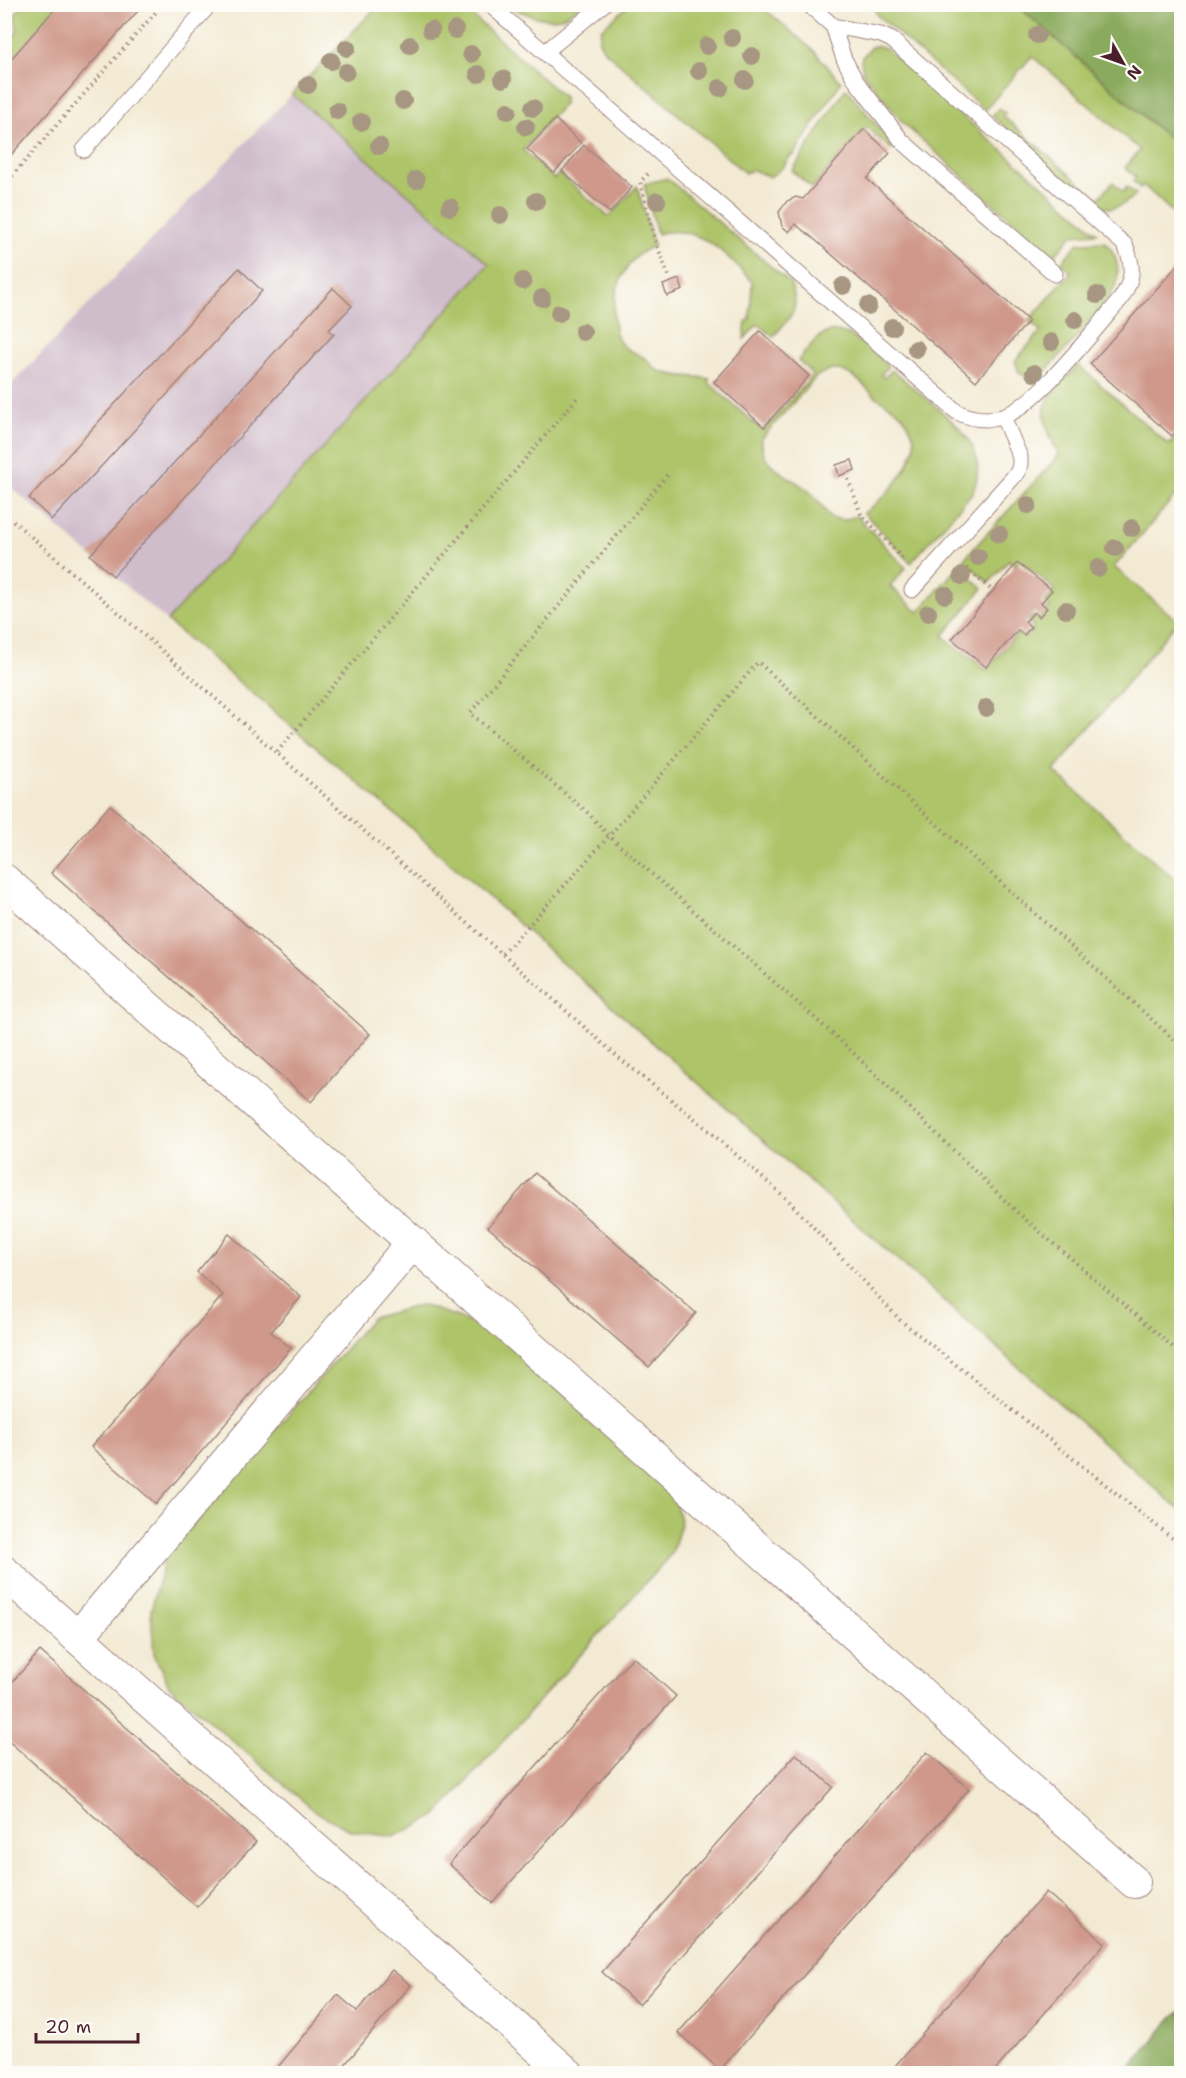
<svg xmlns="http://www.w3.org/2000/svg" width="1186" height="2078" viewBox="0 0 1186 2078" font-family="'Shantell Sans',sans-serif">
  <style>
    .industrial { fill: #d0bdcc }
    .green { fill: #adc469; stroke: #7c724a; stroke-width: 1.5 }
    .forest { fill: #8aaa5d; stroke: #6a6444; stroke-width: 1.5 }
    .building { fill: #cf988a }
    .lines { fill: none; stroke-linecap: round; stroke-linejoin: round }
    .service-casing { stroke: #9e847f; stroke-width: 17 }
    .minor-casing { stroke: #9e847f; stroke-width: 34 }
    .path { stroke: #9e847f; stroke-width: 4; stroke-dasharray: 1.5 4.5; stroke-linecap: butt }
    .service { stroke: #fff; stroke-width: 15 }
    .minor { stroke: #fff; stroke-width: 32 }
    .tree { fill: #a79681 }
  </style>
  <rect width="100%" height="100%" fill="#fdfcf7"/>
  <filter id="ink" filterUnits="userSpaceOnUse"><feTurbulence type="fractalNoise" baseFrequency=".0167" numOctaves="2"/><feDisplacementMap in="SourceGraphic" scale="12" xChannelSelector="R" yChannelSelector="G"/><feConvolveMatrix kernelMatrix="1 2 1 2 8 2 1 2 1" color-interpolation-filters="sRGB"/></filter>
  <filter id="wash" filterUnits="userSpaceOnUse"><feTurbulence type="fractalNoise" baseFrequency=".008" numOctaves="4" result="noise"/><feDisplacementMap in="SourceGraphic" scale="24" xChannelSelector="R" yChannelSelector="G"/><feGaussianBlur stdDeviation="1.35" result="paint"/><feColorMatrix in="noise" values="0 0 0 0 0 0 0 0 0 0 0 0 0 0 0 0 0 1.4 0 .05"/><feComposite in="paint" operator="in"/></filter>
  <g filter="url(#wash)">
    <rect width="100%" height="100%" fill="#f3ead3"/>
    <!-- industrial -->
    <path class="industrial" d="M 292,94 L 489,264 L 167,621 L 5,482 L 5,391 Z"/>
    <!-- green -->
    <path class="green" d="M 630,4 L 760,5 L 814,51 L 841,82 L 793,156 L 791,155 L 783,167 L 770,177 L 753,170 L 745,173 L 604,50 L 599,41 L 601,29 Z
      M 24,5 L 59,5 L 5,67 L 5,46 L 17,32 L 15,14 Z
      M 379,5 L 460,5 L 564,97 L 564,104 L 523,150 L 554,179 L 559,173 L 609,217 L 637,186 L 654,246 C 635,252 625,268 618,286 C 613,300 611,334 622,345 C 630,352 640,354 646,359 C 651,363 653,368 659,371 C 675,378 694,375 710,379 L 708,382 L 763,431 L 813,375 L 798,360 C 806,352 815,337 826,333 C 850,325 872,352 888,366 L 881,375 L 884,378 L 892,370 C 906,382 921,394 935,406 C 964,431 988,451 973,492 L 911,563 L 864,513 C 883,499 909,473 914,448 C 917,437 908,423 902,415 C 896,408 886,404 879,399 C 867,390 854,372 838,370 C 830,369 824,372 817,376 L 762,438 C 759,469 792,475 811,493 C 819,500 824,511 831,518 L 843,520 L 857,516 L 906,568 L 890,586 L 918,612 L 958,567 L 983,588 L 943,636 L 986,670 L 1018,633 L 1024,638 L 1034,627 L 1028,621 L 1033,616 L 1039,620 L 1050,607 L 1045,602 L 1055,590 L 1020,560 L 1015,565 L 1009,560 L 989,583 L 963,560 L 1059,455 C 1034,404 1042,405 1078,365 L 1169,445 L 1181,431 L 1181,489 L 1114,567 L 1178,621 L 1054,771 L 1181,885 L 1181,1511 L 397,816 L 167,621 L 489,264 L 292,94 Z
      M 507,5 L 581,5 C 575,9 568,16 560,18 C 543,22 521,13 507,5 Z
      M 873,5 L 1017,5 L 1181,149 L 1181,220 L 1143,185 L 1140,188 L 1133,181 L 1136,177 L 1125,168 L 1140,150 L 1032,56 L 985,110 L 877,15 Z
      M 878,46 L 885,48 L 1097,233 L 1072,235 L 1053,257 L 903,123 L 864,74 L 861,62 L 862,57 L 871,47 Z
      M 846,88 L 892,144 L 893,147 L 891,149 L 866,127 L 812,188 L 792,171 Z
      M 999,108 L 1005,113 L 1003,116 L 1098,199 L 1113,182 L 1123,192 L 1127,187 L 1136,194 C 1122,208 1110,212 1092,204 L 992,116 Z
      M 667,178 L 790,283 C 802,311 790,317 773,337 L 758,324 L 744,339 L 746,322 L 750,319 L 752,282 C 728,254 696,222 657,234 L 644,184 Z
      M 1105,242 C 1136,275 1105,305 1082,331 C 1070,345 1057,359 1044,373 L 1039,377 L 1029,378 L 1019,373 L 1015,361 L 1041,331 L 1029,321 L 1071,272 L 1061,263 L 1078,243 Z
      M 421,1305 L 458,1317 L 505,1340 L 657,1475 L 674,1497 L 681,1524 L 672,1553 L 436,1816 L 394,1837 L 352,1831 L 316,1812 L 169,1686 L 154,1654 L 151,1610 L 165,1557 L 372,1318 Z"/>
    <!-- forest -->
    <path class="forest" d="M 1017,5 L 1181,5 L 1181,149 Z
      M 1181,2011 L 1181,2073 L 1126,2073 L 1173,2017 Z"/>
    <g id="blocks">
      <!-- building -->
      <path class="building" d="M 59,4 L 144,4 L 4,163 L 4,67 Z
        M 555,119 L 581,143 L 554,173 L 527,149 Z
        M 864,129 L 890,153 L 867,179 L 1029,321 L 976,381 L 813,238 L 795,224 L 789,232 L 782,226 L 779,212 L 787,201 L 796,197 L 803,199 Z
        M 584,145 L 632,187 L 610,213 L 562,171 Z
        M 1182,260 L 1182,426 L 1172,436 L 1090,364 Z
        M 239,268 L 262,291 L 52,520 L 29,498 Z
        M 679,279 L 683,290 L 667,296 L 663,285 Z
        M 333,288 L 352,306 L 329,330 L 334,334 L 113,576 L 90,555 Z
        M 760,331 L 809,376 L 764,427 L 714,382 Z
        M 852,460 L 855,470 L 839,476 L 836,465 Z
        M 1017,563 L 1052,590 L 1041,603 L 1047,608 L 1039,617 L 1034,612 L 1025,622 L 1031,627 L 1024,635 L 1018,630 L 986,667 L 952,639 Z
        M 110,805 L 370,1034 L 311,1102 L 51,873 Z
        M 535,1173 L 696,1313 L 649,1367 L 488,1227 Z
        M 229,1234 L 301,1297 L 271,1332 L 291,1348 L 156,1504 L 91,1447 L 223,1295 L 197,1272 Z
        M 40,1651 L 256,1842 L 197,1907 L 4,1737 L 4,1691 Z
        M 633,1657 L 676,1696 L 492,1903 L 449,1864 Z
        M 927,1752 L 969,1789 L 720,2070 L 678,2033 Z
        M 796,1754 L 833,1787 L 639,2005 L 602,1972 Z
        M 1046,1892 L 1105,1943 L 992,2074 L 888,2074 Z
        M 392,1970 L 411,1985 L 337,2074 L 272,2074 L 338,1995 L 357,2011 Z"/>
    </g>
  </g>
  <g filter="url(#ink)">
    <use href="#blocks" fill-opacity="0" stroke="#9e847f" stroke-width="1.5"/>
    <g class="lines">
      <defs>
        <path id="service" d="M 489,4 L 957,412 C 971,419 986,421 1002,417 C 1034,408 1096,328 1120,300 C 1133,280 1135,268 1125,245 L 892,40 L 881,35 L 833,26 L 808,4
          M 833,26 L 844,59 L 856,81 L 902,141 L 1055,274
          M 545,52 L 604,4
          M 84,150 L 210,4
          M 912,590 L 1018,472 L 1020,464 L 1020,457 L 1003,417"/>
        <path id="minor" d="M 4,880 L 1134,1882
          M 4,1572 L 568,2074
          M 78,1637 L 413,1242"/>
      </defs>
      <!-- service casing -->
      <use href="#service" class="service-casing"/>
      <!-- minor casing -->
      <use href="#minor" class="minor-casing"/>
      <!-- path -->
      <path class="path" d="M 648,174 L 640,182 L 655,240 L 669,277
        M 4,185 L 163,4
        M 667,475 L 470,713 L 588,813 L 609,836 L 843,1043 L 1017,1212 L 1182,1355
        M 848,479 L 861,514 L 905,561
        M 4,513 L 152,642 L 619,1058 L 694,1118 L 787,1199 L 900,1320 L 1182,1546
        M 966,568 L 993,591
        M 277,752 L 577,398
        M 503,954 L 609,836 L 758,662 L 1182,1047"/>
      <!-- service -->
      <use href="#service" class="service"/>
      <!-- minor -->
      <use href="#minor" class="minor"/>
    </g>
    <!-- trees -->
    <g class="tree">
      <circle cx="431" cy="30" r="9"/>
      <circle cx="455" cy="30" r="9"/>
      <circle cx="1037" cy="35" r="9"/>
      <circle cx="732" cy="38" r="9"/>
      <circle cx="410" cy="45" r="9"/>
      <circle cx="707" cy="46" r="9"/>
      <circle cx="347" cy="48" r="9"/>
      <circle cx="471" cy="54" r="9"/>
      <circle cx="752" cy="56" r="9"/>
      <circle cx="331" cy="61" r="9"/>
      <circle cx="699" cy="71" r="9"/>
      <circle cx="346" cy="72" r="9"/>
      <circle cx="478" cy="74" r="9"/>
      <circle cx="503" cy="79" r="9"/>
      <circle cx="745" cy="80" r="9"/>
      <circle cx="308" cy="85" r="9"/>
      <circle cx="720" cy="88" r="9"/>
      <circle cx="403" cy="101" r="9"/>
      <circle cx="533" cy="108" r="9"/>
      <circle cx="337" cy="111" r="9"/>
      <circle cx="508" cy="111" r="9"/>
      <circle cx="361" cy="122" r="9"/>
      <circle cx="526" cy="127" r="9"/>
      <circle cx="379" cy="146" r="9"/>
      <circle cx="416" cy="180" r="9"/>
      <circle cx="536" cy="201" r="9"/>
      <circle cx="657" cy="201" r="9"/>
      <circle cx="450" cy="207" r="9"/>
      <circle cx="500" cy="215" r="9"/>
      <circle cx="523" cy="281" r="9"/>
      <circle cx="843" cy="286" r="9"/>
      <circle cx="1097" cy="295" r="9"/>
      <circle cx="542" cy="298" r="9"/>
      <circle cx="868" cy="306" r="9"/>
      <circle cx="559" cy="313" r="9"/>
      <circle cx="1075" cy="320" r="9"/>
      <circle cx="892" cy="327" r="9"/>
      <circle cx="583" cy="332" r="9"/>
      <circle cx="1051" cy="342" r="9"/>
      <circle cx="916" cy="349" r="9"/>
      <circle cx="1034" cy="373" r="9"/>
      <circle cx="1028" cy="505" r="9"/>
      <circle cx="1132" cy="528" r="9"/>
      <circle cx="999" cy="534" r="9"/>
      <circle cx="1115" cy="548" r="9"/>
      <circle cx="978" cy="557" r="9"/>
      <circle cx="1098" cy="568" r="9"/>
      <circle cx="962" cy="576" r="9"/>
      <circle cx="945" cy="595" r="9"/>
      <circle cx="1066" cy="610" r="9"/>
      <circle cx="928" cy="613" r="9"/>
      <circle cx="986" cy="708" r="9"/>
    </g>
  </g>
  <!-- margin -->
  <rect width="1186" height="2078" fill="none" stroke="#fdfcf7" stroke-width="24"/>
  <!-- north arrow -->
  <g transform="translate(1123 63) rotate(130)" stroke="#fdfcf7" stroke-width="4.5" paint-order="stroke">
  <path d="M0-4.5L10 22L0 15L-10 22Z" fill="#4a1f2b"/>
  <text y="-9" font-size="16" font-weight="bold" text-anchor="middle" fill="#4a1f2b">N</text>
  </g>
  <!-- scale -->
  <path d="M36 2033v9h102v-9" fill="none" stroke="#4a1f2b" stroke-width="3"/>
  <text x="45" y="2033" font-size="18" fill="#4a1f2b" stroke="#fdfcf7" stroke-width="4.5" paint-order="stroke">20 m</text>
</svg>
